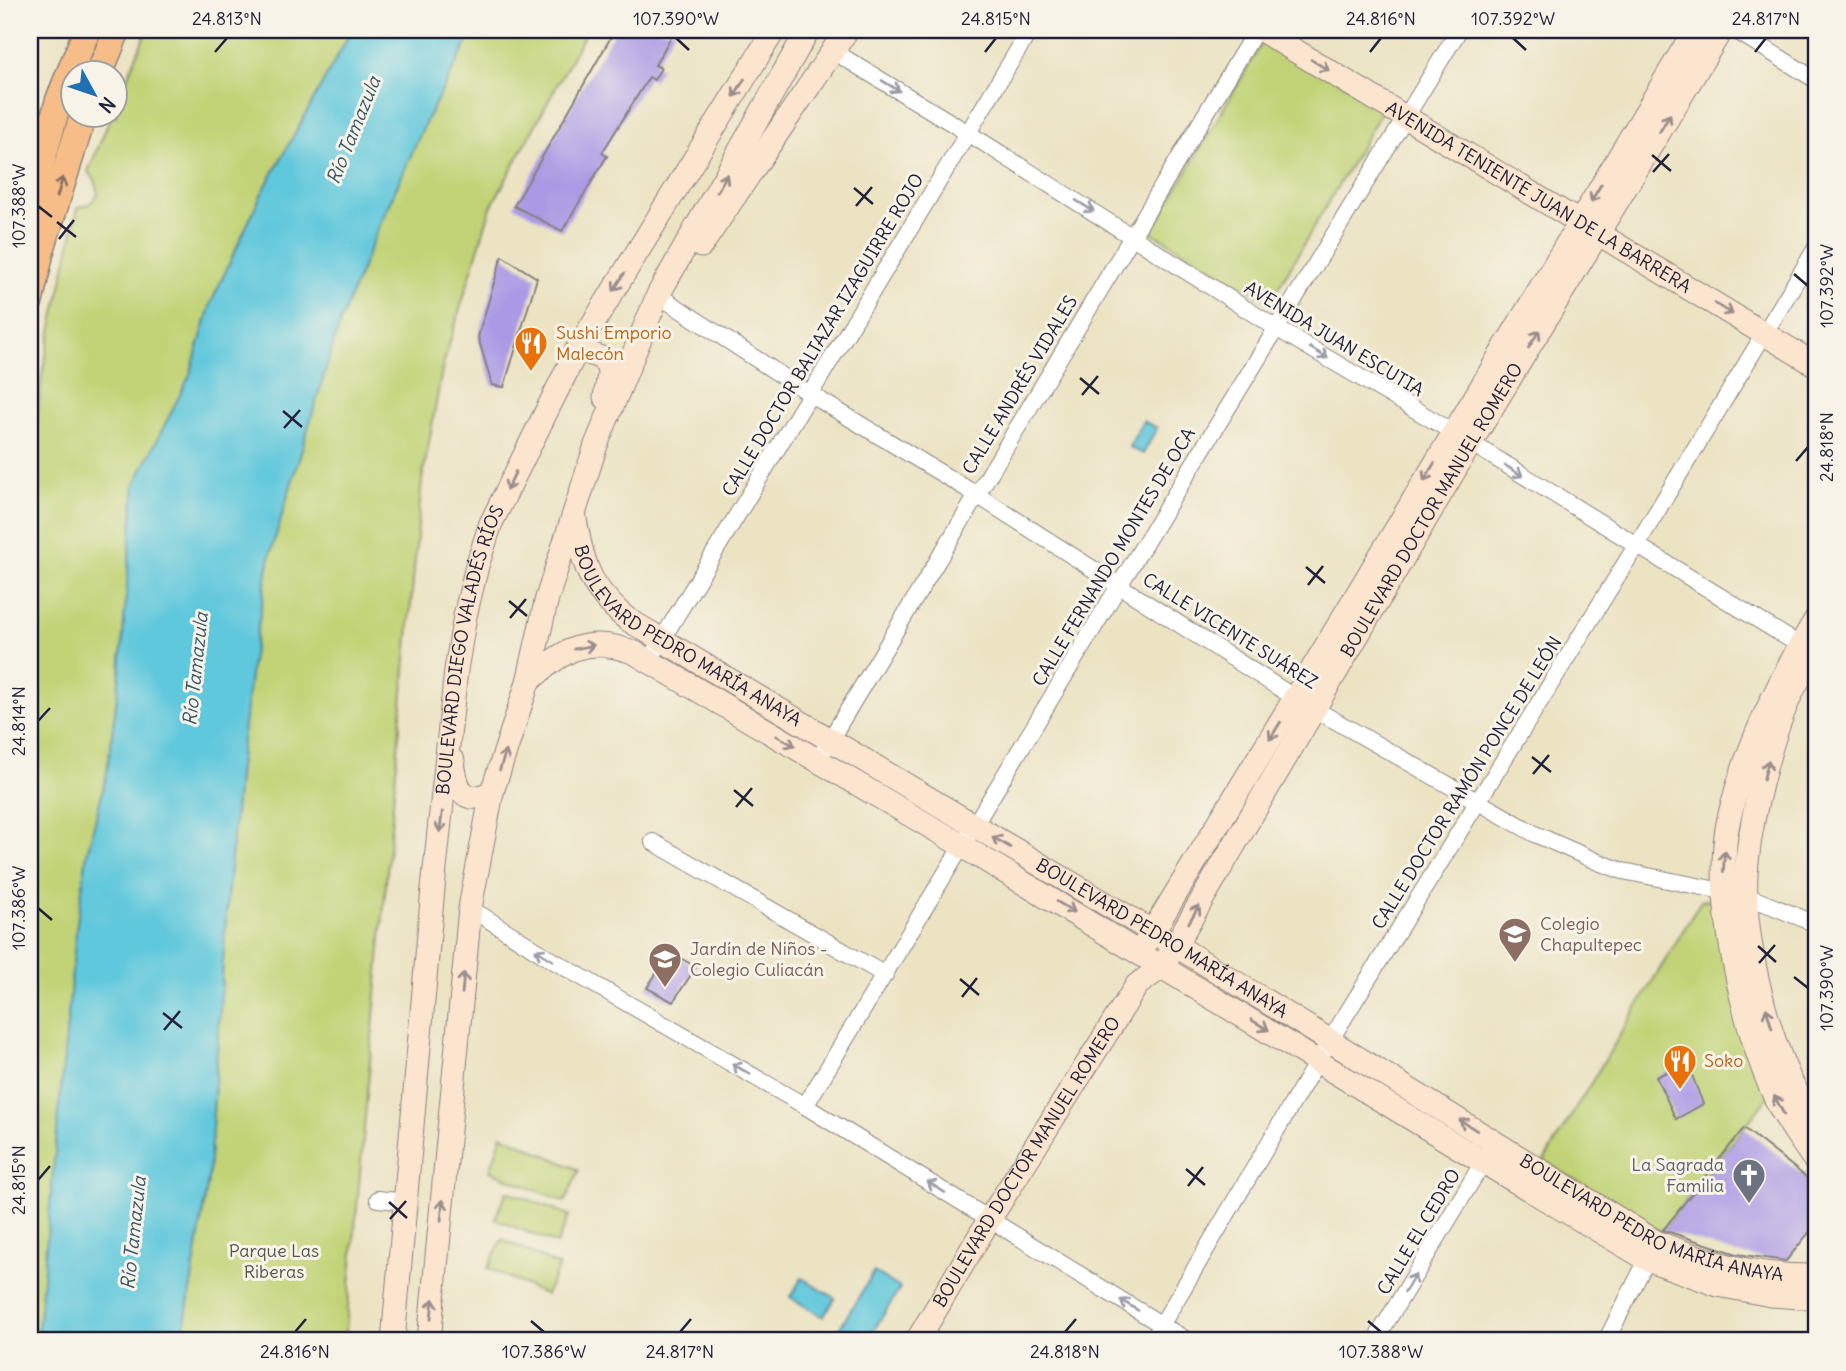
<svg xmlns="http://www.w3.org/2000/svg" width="1846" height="1371" viewBox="0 0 1846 1371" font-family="Delius,sans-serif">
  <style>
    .green { fill: #c1d376; stroke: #727a58; stroke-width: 2 }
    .water { fill: #60c8dc; stroke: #41758c; stroke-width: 2 }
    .building { fill: #ab99e5 }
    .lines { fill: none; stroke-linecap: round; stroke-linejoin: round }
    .street-casing { stroke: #87827f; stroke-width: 18 }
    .secondary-casing { stroke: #87827f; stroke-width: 25 }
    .primary-casing { stroke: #87827f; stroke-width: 29 }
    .street { stroke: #fff; stroke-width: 16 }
    .secondary { stroke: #fce5cf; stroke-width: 23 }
    .primary { stroke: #f7bd88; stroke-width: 26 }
    .oneway { stroke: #9a8d8c }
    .oneway2 { stroke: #9c9ca7 }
    .oneway3 { stroke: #8c7062 }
    .ticks { fill: none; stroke: #22223b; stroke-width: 2.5 }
    .labels { text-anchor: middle; stroke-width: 6; stroke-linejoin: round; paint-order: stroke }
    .street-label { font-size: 18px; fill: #22223b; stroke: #f7f3e8 }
    .food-label { font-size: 18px; fill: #c56008; stroke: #f7f3e8; text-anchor: start }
    .education-label { font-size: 18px; fill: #785e54; stroke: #f7f3e8; text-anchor: start }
    .worship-label { font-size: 18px; fill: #5b616d; stroke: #f7f3e8; text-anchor: end }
    .park-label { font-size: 18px; fill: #52574d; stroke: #f7f3e8 }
    .water-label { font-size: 19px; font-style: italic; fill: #35546b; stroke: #f7f3e8 }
    .neatline { fill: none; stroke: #22223b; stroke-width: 2.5 }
    .ticks-label { font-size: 18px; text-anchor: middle; fill: #22223b }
  </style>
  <rect width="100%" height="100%" fill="#f7f3e8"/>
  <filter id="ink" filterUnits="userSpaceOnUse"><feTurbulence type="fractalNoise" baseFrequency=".0143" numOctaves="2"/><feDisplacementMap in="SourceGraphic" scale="14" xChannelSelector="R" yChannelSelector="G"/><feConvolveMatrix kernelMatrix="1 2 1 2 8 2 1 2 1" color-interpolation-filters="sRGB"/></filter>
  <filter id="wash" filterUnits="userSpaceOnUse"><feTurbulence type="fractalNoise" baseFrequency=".00686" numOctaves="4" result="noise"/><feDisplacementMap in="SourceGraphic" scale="28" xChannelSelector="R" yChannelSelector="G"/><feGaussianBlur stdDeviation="1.57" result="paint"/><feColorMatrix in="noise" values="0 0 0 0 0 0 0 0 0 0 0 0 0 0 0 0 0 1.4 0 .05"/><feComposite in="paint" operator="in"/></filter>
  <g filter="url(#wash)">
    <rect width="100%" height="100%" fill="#ece3c3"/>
    <!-- green -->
    <path class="green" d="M 147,30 L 352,30 L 261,195 L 211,303 L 190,375 L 135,484 L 120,673 L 107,773 L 87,854 L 76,930 L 42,1305 L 37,1341 L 30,1341 L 30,476 L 43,369 L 78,208 L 89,204 L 98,195 L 95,180 L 88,172 L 111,116 L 116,116 L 116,105 Z
      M 474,30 L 587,30 L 491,207 L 443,365 L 422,480 L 345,1341 L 182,1341 L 209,1174 L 227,901 L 239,767 L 251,667 L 270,555 L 340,322 L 377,231 L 426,121 Z
      M 1265,38 L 1384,107 L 1270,302 L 1151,232 Z
      M 1723,898 L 1776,1087 L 1661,1232 L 1544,1161 L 1701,901 Z
      M 502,1135 L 579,1170 L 565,1202 L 490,1171 Z
      M 507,1191 L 569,1215 L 557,1244 L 495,1219 Z
      M 502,1239 L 559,1266 L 546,1295 L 488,1268 Z"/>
    <!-- water -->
    <path class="water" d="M 352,30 L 474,30 L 426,121 L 377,231 L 340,322 L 270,555 L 251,667 L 239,767 L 227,901 L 209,1174 L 182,1341 L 37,1341 L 76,930 L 87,854 L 107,773 L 120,673 L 135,484 L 190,375 L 211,303 L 261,195 Z
      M 1143,421 L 1157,428 L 1143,454 L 1129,447 Z
      M 874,1272 L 900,1288 L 867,1341 L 859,1341 L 839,1329 Z
      M 802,1278 L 835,1298 L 823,1317 L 790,1297 Z"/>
    <g id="blocks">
      <!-- building -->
      <path class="building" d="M 615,30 L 675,30 L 655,65 L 661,68 L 654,80 L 649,77 L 602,153 L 607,156 L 562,231 L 514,206 Z
        M 502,256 L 537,278 L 504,387 L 492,385 L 478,337 Z
        M 670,952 L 696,967 L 673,1002 L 647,988 Z
        M 1687,1062 L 1703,1104 L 1676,1119 L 1656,1077 Z
        M 1744,1128 L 1816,1185 L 1816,1224 L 1786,1261 L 1737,1254 L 1663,1230 Z"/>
    </g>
  </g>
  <g filter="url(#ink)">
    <use href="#blocks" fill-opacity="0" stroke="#87827f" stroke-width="2"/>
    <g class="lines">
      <defs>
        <path id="street" d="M 1735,30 L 1816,80
          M 833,51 L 968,133 L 1276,328 L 1453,432 L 1809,651
          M 658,295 L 810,394 L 977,495 L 1295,698 L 1535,834 L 1598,862 L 1623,871 L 1747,896 L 1816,924
          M 649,661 L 1030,30
          M 818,760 L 1256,30
          M 653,842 L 885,975
          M 470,908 L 547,957 L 805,1106 L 1188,1341
          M 805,1106 L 1120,584 L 1459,30
          M 378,1199 L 407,1202
          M 1152,1341 L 1318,1060 L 1636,546 L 1816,248
          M 1375,1341 L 1488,1154
          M 1606,1341 L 1652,1250"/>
        <g id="secondary">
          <path id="s1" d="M 1261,30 L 1816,365"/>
          <path d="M 701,246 L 847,30"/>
          <path d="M 578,348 L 601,358 L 608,364 L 609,374 L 605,397"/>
          <path id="s2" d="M 574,514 C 583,563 587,586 627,619 L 1175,945 L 1656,1242 C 1710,1263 1757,1277 1816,1276"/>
          <path d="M 1816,619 C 1778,681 1746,747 1729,818 C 1712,893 1743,1030 1776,1099 C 1786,1121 1802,1142 1816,1162"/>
          <path d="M 1816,652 C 1809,664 1800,676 1794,688 C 1770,735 1749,823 1746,875 C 1743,934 1763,1018 1787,1073 C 1795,1091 1806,1108 1816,1124"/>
          <path d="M 528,682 C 562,650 587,634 635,653 L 946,836 L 1483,1162 L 1647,1259 L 1718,1285 L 1771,1295 L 1816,1298"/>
          <path d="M 453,761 C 456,787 462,807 492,792"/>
          <path d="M 1145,944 L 1295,698 L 1695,30"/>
          <path id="s3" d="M 393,1341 L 433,888 L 456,670 L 465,616 L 477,566 L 491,523 L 578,348 L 774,30"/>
          <path d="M 429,1341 L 470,908 L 492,792 L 528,682 L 547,598 L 596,445 L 658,295 L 808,30"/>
          <path id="s4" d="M 917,1341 L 989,1220 L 1137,985 L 1163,966 L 1470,444 L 1721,30"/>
        </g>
        <path id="primary" d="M 99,74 L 117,30
          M 30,201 L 59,100 L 87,30
          M 30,300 L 41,250 L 83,116"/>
      </defs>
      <!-- street casing -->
      <use href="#street" class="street-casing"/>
      <!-- secondary casing -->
      <use href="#secondary" class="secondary-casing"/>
      <!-- primary casing -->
      <use href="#primary" class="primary-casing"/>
      <!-- street -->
      <use href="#street" class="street"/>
      <!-- secondary -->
      <use href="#secondary" class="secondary"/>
      <!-- primary -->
      <use href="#primary" class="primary"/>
    </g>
    <!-- one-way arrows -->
    <defs><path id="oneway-shaft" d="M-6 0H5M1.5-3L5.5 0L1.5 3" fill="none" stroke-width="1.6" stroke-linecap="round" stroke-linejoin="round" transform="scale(1.75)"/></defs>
    <g class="oneway">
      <use href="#oneway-shaft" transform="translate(1320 65) rotate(31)"/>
      <use href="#oneway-shaft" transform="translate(739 88) rotate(121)"/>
      <use href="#oneway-shaft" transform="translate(1665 123) rotate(-59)"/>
      <use href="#oneway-shaft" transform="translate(722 183) rotate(-61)"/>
      <use href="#oneway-shaft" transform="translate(1596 193) rotate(121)"/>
      <use href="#oneway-shaft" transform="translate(619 282) rotate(122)"/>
      <use href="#oneway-shaft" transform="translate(1724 309) rotate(31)"/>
      <use href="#oneway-shaft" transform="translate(1534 339) rotate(-58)"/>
      <use href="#oneway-shaft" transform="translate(1429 472) rotate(121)"/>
      <use href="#oneway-shaft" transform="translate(511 481) rotate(116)"/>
      <use href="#oneway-shaft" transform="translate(584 647) rotate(-11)"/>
      <use href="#oneway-shaft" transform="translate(1275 731) rotate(122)"/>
      <use href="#oneway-shaft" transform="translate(786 741) rotate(30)"/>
      <use href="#oneway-shaft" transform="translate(503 760) rotate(-72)"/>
      <use href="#oneway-shaft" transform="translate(1766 770) rotate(-75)"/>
      <use href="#oneway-shaft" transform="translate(441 822) rotate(97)"/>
      <use href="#oneway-shaft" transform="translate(1001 842) rotate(-149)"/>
      <use href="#oneway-shaft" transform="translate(1724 861) rotate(-87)"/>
      <use href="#oneway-shaft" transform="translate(1066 907) rotate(31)"/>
      <use href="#oneway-shaft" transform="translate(1194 914) rotate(-59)"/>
      <use href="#oneway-shaft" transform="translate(463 983) rotate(-85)"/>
      <use href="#oneway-shaft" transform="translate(1769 1018) rotate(-106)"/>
      <use href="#oneway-shaft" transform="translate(1260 1025) rotate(31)"/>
      <use href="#oneway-shaft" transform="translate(1779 1105) rotate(-118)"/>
      <use href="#oneway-shaft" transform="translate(1468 1125) rotate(-148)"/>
      <use href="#oneway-shaft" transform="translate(442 1210) rotate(-85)"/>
      <use href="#oneway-shaft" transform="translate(432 1309) rotate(-84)"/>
    </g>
    <g class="oneway2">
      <use href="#oneway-shaft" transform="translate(891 86) rotate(31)"/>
      <use href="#oneway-shaft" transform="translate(1085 206) rotate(32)"/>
      <use href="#oneway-shaft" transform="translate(1319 353) rotate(31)"/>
      <use href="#oneway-shaft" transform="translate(1514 471) rotate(32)"/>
      <use href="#oneway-shaft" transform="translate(544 955) rotate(-148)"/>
      <use href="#oneway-shaft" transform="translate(741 1069) rotate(-150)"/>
      <use href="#oneway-shaft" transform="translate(936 1187) rotate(-148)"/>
      <use href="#oneway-shaft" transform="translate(1410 1283) rotate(-59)"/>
      <use href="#oneway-shaft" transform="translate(1129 1305) rotate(-149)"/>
    </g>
    <use class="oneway3" href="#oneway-shaft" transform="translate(60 187) rotate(-73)"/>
  </g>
  <!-- ticks -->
  <path class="ticks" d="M 676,38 L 689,50M 1513,38 L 1526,50M 215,52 L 227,38M 985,52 L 996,38M 1370,52 L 1381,38M 1755,52 L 1766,38M 1652,155 L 1671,171M 1653,172 L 1669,154M 854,188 L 873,204M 38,206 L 52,217M 856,206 L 872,187M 57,222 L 76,237M 59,239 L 74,220M 1794,274 L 1808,286M 1080,378 L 1099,394M 1082,395 L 1098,376M 283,411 L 302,427M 284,428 L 300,410M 1796,461 L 1808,447M 1306,567 L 1325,583M 1308,585 L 1323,566M 509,601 L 527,616M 510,618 L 526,599M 38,721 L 50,708M 1532,757 L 1551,772M 1533,774 L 1549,755M 734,790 L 753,806M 736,807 L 752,788M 38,908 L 52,920M 1758,946 L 1776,962M 1759,963 L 1775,945M 1794,977 L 1808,988M 960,979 L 979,995M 962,997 L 977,978M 163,1013 L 182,1028M 164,1030 L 180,1011M 1186,1169 L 1205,1185M 38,1180 L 50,1166M 1188,1186 L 1203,1167M 389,1202 L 407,1218M 390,1219 L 406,1201M 531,1321 L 544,1332M 1368,1321 L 1381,1332M 295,1332 L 306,1319M 680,1332 L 691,1319M 1065,1332 L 1076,1319"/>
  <!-- icons -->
  <defs>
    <symbol id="restaurant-pin" viewBox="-11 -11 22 30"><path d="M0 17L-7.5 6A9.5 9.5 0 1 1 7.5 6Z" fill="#e8710a" stroke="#f7f3e8"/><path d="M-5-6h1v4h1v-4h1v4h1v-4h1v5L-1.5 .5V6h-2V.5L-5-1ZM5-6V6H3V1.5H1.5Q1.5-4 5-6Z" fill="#fff"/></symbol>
    <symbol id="school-pin" viewBox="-11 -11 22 30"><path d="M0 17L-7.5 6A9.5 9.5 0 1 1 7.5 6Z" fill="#8d6e63" stroke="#f7f3e8"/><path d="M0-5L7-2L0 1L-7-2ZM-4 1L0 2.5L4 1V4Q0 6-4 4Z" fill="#fff"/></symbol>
    <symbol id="church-pin" viewBox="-11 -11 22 30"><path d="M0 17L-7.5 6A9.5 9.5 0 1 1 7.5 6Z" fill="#6b7280" stroke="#f7f3e8"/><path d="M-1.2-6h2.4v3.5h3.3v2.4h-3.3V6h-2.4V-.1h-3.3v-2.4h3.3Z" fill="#fff"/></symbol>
  </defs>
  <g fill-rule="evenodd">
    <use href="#restaurant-pin" x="512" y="324" width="38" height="52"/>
    <use href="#school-pin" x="1496" y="915" width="38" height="52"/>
    <use href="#school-pin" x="646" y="940" width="38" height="52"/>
    <use href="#restaurant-pin" x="1661" y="1042" width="38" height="52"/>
    <use href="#church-pin" x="1730" y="1156" width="38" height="52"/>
  </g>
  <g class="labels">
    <!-- street labels -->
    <g class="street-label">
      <text dy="6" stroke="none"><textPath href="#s1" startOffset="324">AVENIDA TENIENTE JUAN DE LA BARRERA</textPath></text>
      <text transform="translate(823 335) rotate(-59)" y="6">CALLE DOCTOR BALTAZAR IZAGUIRRE ROJO</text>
      <text transform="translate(1334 339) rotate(31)" y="6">AVENIDA JUAN ESCUTIA</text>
      <text transform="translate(1020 385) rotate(-59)" y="6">CALLE ANDRÉS VIDALES</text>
      <text dy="6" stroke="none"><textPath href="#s4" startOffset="980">BOULEVARD DOCTOR MANUEL ROMERO</textPath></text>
      <text transform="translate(1114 557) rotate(-59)" y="6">CALLE FERNANDO MONTES DE OCA</text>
      <text transform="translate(1230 631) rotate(32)" y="6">CALLE VICENTE SUÁREZ</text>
      <text dy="6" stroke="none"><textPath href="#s2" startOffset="177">BOULEVARD PEDRO MARÍA ANAYA</textPath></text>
      <text dy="6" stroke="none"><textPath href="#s3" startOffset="696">BOULEVARD DIEGO VALADÉS RÍOS</textPath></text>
      <text transform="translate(1467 783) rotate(-58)" y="6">CALLE DOCTOR RAMÓN PONCE DE LEÓN</text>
      <text dy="6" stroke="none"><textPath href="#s2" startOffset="744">BOULEVARD PEDRO MARÍA ANAYA</textPath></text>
      <text dy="6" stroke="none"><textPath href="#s4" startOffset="210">BOULEVARD DOCTOR MANUEL ROMERO</textPath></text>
      <text dy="6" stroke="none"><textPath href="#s2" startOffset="1311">BOULEVARD PEDRO MARÍA ANAYA</textPath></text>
      <text transform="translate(1419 1232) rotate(-59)" y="6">CALLE EL CEDRO</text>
    </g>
    <!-- food labels -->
    <g class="food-label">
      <text x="556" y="339">Sushi Emporio<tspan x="556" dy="21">Malecón</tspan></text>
      <text x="1704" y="1067">Soko</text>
    </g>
    <!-- education labels -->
    <g class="education-label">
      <text x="1540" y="930">Colegio<tspan x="1540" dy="21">Chapultepec</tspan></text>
      <text x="690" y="955">Jardín de Niños -<tspan x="690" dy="21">Colegio Culiacán</tspan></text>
    </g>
    <!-- worship labels -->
    <g class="worship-label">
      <text x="1724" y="1171">La Sagrada<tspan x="1724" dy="21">Familia</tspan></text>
    </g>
    <!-- park labels -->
    <g class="park-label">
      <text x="274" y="1257">Parque Las<tspan x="274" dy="21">Riberas</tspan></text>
    </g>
    <!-- water labels -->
    <g class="water-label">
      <text transform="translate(353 130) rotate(-68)" y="7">Río Tamazula</text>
      <text transform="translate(195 669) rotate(-84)" y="7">Río Tamazula</text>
      <text transform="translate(133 1233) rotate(-84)" y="7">Río Tamazula</text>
    </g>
  </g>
  <!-- margin -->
  <rect width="1846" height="1371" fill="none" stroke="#f7f3e8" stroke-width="77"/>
  <!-- north arrow -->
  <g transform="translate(94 94) rotate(130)"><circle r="33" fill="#f7f3e8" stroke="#a29fa3" stroke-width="2"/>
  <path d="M0-5L12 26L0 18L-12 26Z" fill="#1f6fb2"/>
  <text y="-10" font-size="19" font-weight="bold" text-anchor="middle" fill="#22223b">N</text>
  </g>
  <rect x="38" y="38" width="1770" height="1294" class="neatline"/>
  <g class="ticks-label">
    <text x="227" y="25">24.813°N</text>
    <text x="676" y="25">107.390°W</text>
    <text x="996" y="25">24.815°N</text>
    <text x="1381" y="25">24.816°N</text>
    <text x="1513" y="25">107.392°W</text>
    <text x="1766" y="25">24.817°N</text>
    <text transform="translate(19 206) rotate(-90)" y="6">107.388°W</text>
    <text transform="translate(1827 286) rotate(-90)" y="6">107.392°W</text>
    <text transform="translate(1827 447) rotate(-90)" y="6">24.818°N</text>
    <text transform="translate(19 721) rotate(-90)" y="6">24.814°N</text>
    <text transform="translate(19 908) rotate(-90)" y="6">107.386°W</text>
    <text transform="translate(1827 988) rotate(-90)" y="6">107.390°W</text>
    <text transform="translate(19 1180) rotate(-90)" y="6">24.815°N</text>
    <text x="295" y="1358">24.816°N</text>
    <text x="544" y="1358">107.386°W</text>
    <text x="680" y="1358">24.817°N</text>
    <text x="1065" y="1358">24.818°N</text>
    <text x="1381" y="1358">107.388°W</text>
  </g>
</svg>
